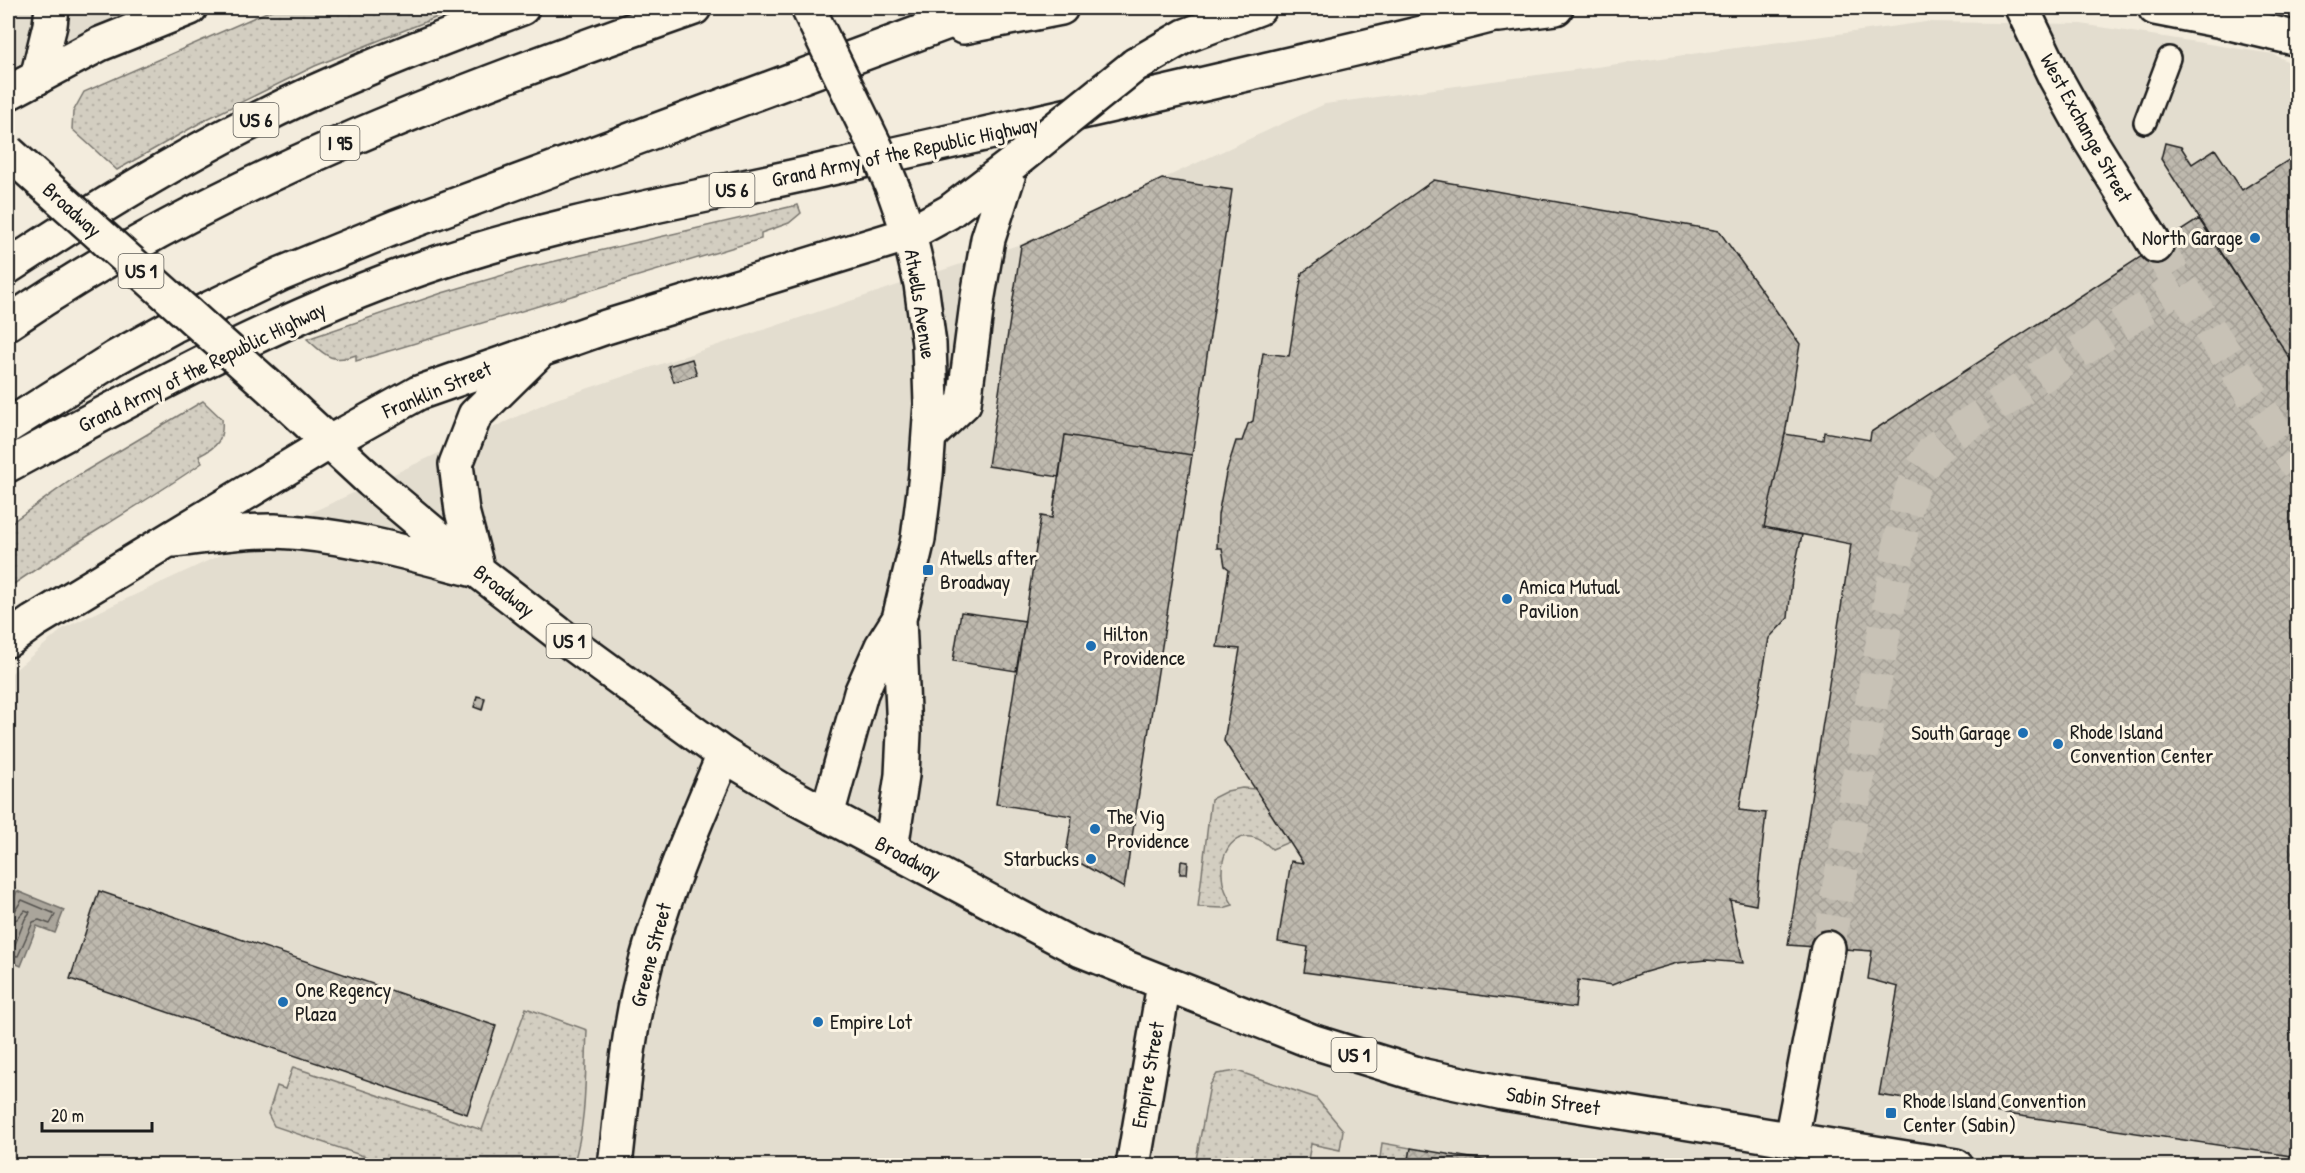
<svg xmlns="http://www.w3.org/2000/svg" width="2305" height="1173" viewBox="0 0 2305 1173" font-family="'Patrick Hand',sans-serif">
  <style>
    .built { fill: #e3ddcf }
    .grass { fill: url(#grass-dots); stroke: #78756e; stroke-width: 1.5 }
    .water { fill: #aaa59b; stroke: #716e68; stroke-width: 1.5 }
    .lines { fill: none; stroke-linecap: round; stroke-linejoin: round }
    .shore { stroke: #55534f; stroke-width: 1.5 }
    .building { fill: url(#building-cross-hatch); stroke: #1c1c1c; stroke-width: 1.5 }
    .minor-tunnel { stroke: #c8c2b6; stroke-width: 33; stroke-dasharray: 33 16; stroke-linecap: butt }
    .tertiary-tunnel { stroke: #c8c2b6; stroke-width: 33; stroke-dasharray: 33 16; stroke-linecap: butt }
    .service-casing { stroke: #1c1c1c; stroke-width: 26 }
    .minor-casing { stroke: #1c1c1c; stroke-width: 38 }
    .tertiary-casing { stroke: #1c1c1c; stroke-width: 38 }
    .secondary-casing { stroke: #1c1c1c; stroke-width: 38 }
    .primary-casing { stroke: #1c1c1c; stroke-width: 38 }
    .motorway-casing { stroke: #1c1c1c; stroke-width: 38 }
    .service { stroke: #fcf5e5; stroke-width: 21 }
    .minor { stroke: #fcf5e5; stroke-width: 33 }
    .tertiary { stroke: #fcf5e5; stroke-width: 33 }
    .secondary { stroke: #fcf5e5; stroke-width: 33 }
    .primary { stroke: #fcf5e5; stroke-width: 33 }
    .motorway { stroke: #fcf5e5; stroke-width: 33 }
    .secondary-bridge-casing { stroke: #1c1c1c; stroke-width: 38; stroke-linecap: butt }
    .primary-bridge-casing { stroke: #1c1c1c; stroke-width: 38; stroke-linecap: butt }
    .motorway-bridge-casing { stroke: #1c1c1c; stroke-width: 38; stroke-linecap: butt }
    .secondary-bridge { stroke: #fcf5e5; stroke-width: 33 }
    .primary-bridge { stroke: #fcf5e5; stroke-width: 33 }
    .motorway-bridge { stroke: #fcf5e5; stroke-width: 33 }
    .poi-dot { fill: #1f6fb2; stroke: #fcf5e5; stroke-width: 2 }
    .labels { text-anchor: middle; stroke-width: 6; stroke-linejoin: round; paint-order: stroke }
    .shield { fill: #fcf5e5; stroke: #5f5d58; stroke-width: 1.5 }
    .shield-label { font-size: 20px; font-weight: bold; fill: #1c1c1c }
    .street-label { font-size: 21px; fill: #1c1c1c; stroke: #fcf5e5 }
    .poi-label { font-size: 21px; fill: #1c1c1c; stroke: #fcf5e5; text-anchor: start }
  </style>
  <defs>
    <pattern id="grass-dots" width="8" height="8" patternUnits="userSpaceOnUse" patternTransform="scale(1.5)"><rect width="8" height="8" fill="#d3cec1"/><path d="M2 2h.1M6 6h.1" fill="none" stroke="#b5b0a5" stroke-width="1.8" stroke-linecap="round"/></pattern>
    <pattern id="building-cross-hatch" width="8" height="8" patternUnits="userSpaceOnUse" patternTransform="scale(1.5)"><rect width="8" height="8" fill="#beb9ae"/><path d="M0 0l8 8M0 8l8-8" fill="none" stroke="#a39e95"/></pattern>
  </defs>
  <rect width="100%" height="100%" fill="#f3ecdd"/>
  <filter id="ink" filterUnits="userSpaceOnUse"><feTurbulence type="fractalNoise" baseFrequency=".0167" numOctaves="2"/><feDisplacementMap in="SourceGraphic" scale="12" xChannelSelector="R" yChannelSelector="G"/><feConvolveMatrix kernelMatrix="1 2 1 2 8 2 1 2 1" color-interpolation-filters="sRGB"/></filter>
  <g filter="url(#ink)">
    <!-- built -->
    <path class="built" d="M 8,8 L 192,8 L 8,97 Z
      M 1926,22 L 2081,24 L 2273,54 L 2297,66 L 2297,1165 L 8,1165 L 8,676 L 64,628 L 550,401 L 1021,244 L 1325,104 Z"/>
    <!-- grass -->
    <path class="grass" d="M 276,8 L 460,8 L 315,66 L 207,119 L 117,170 L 72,129 L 73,112 L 84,92 Z
      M 798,205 L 801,213 L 789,223 L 761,233 L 761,239 L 356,361 L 356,355 C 331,364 325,355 307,339 L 442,293 L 534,266 Z
      M 203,401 L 222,419 C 224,440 217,447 199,456 L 202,463 C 139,507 71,544 8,588 L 8,525 L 77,476 Z
      M 1242,788 L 1256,789 L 1289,842 L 1272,849 C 1247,824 1221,840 1222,874 C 1222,886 1227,895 1233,905 L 1223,908 L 1198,907 L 1211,799 L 1227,791 Z
      M 526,1008 L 587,1030 C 585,1074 587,1123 573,1165 L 390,1165 L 274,1126 L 268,1114 L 277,1086 L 285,1089 L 293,1067 L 482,1130 Z
      M 1237,1071 L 1316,1098 L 1343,1130 L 1340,1150 L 1311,1144 L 1307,1165 L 1195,1165 L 1210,1085 L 1217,1074 Z
      M 1382,1143 L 1411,1148 L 1408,1165 L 1379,1166 Z"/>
    <!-- water -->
    <path class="water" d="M 17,891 L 64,910 L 55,933 L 37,926 L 21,966 L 8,960 L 8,914 Z"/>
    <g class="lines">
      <!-- shore -->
      <path class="shore" d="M 8,914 L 14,912 L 22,900 L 53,913 L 55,915 L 50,924 L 39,920 L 33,922 L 18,956 L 8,955
        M 8,922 L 17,919 L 25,910 L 30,912 L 25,919 L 14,947 L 8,948"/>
    </g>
    <!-- building -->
    <path class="building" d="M 2165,143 L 2181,147 L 2192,164 L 2215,149 L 2242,190 L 2298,154 L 2298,371 L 2161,159 Z
      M 1162,179 L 1232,190 L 1192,455 L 1065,435 L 1059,477 L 988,466 L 1021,246 Z
      M 1434,180 L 1719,231 L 1800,344 L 1785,434 L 1764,527 L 1802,535 L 1792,579 L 1788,618 L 1769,638 L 1739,810 L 1766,813 L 1756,905 L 1730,900 L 1743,963 L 1706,960 L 1677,963 L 1642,973 L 1612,985 L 1578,980 L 1575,1008 L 1304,972 L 1308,947 L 1278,942 L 1291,861 L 1303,863 L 1224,741 L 1240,649 L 1217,647 L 1229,569 L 1225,566 L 1222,548 L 1217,548 L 1218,515 L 1226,473 L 1236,441 L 1242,441 L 1248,424 L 1253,421 L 1263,353 L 1289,356 L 1302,273 Z
      M 2199,219 L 2298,371 L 2298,1157 L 1879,1095 L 1898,987 L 1868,979 L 1872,951 L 1788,945 L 1851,544 L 1764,527 L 1785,434 L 1823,440 L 1824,432 L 1870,440 L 1871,432 Z
      M 692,359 L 697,375 L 674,382 L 668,366 Z
      M 1065,435 L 1192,455 L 1124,888 L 1066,855 L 1072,816 L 996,804 L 1041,516 L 1052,518 Z
      M 961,612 L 1025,621 L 1016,671 L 953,661 Z
      M 477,696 L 485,698 L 482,710 L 474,707 Z
      M 1181,861 L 1188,862 L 1187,874 L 1180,874 Z
      M 99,891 L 496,1026 L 467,1114 L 70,979 Z
      M 1411,1148 L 1518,1166 L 1408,1166 Z"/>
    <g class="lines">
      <!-- minor-tunnel -->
      <path class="minor-tunnel" d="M 1828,948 L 1906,509 L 1912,488 L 1921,469 L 1932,452 L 1950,436 L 2181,285"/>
      <!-- tertiary-tunnel -->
      <path class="tertiary-tunnel" d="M 2156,246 L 2298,467"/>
      <defs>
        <path id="service" d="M 2145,122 L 2169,58"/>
        <path id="minor" d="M 37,78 L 50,25 L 52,8
          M 1791,1139 L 1828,948
          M 615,1166 C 622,1107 626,1047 639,990 C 658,907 691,832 724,755"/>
        <path id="tertiary" d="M 2022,8 L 2055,77 L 2090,140 L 2156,246"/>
        <path id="secondary" d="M 827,815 L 861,693 L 882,646 L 899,619
          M 891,849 L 902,775 L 904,733 L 899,619 L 918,539 L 926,475 L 931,404 L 929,344 L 921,284 L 909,234 L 894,191"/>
        <path id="primary" d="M 8,93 L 100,44 L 190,8
          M 274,391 L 371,481 L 478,571 L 563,637 L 724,755 L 792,796 L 1081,950 L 1314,1042 L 1424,1076 L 1504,1093 L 1956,1166
          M 174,540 C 207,537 242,530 275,531 C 344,534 412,554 478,571 L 462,511 L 456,464 L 475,415 L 537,354
          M 8,640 L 33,622 L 330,442 L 418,393 L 606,327 L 909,234
          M 1133,1166 L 1164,984"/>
        <path id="motorway" d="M 2155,8 L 2217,20 L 2298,39
          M 1499,15 L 1556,8
          M 963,27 L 1061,8
          M 1135,65 L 1185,36 L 1259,8
          M 909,234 L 949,212 L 1012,164
          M 8,267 C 85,216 163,167 246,125 C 335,79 428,43 522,8
          M 8,323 C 217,180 456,92 694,8
          M 8,426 L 115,358 L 173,326 L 281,274 L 396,227 L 986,8
          M 930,435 L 964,403 L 978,296 L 988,239 L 1012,164
          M 8,465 C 144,392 279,317 425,267 C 548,224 678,202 805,174 C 958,140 1112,106 1264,70 C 1350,50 1436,31 1520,8"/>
      </defs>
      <!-- service casing -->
      <use href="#service" class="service-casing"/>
      <!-- minor casing -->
      <use href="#minor" class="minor-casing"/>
      <!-- tertiary casing -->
      <use href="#tertiary" class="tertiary-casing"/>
      <!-- secondary casing -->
      <use href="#secondary" class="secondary-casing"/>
      <!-- primary casing -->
      <use href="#primary" class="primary-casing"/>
      <!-- motorway casing -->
      <use href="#motorway" class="motorway-casing"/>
      <!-- service -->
      <use href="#service" class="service"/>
      <!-- minor -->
      <use href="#minor" class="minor"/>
      <!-- tertiary -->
      <use href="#tertiary" class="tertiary"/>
      <!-- secondary -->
      <use href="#secondary" class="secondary"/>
      <!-- primary -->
      <use href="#primary" class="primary"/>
      <!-- motorway -->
      <use href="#motorway" class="motorway"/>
      <defs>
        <path id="secondary-bridge" d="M 808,8 L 879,154 L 894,191"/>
        <path id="primary-bridge" d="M 8,152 L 274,391"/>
        <path id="motorway-bridge" d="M 1012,164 L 1135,65"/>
      </defs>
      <!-- secondary-bridge casing -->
      <use href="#secondary-bridge" class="secondary-bridge-casing"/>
      <!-- primary-bridge casing -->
      <use href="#primary-bridge" class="primary-bridge-casing"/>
      <!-- motorway-bridge casing -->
      <use href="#motorway-bridge" class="motorway-bridge-casing"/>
      <!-- secondary-bridge -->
      <use href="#secondary-bridge" class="secondary-bridge"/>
      <!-- primary-bridge -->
      <use href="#primary-bridge" class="primary-bridge"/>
      <!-- motorway-bridge -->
      <use href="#motorway-bridge" class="motorway-bridge"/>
    </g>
  </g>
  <!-- markers -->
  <g class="poi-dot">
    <circle cx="2255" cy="238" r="6"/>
    <rect x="922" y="564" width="12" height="12" rx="3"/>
    <circle cx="1507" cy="599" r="6"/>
    <circle cx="1091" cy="646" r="6"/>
    <circle cx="2023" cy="733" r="6"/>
    <circle cx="2058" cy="744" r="6"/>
    <circle cx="1095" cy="829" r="6"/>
    <circle cx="1091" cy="859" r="6"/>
    <circle cx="283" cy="1002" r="6"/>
    <circle cx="818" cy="1022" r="6"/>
    <rect x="1885" y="1107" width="12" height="12" rx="3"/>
  </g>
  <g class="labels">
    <!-- shield labels -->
    <g class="shield">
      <rect x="233.5" y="103" width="45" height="34" rx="4.5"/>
      <rect x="320.5" y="126" width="39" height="34" rx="4.5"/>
      <rect x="709.5" y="173" width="45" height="34" rx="4.5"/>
      <rect x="118.5" y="254" width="45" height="34" rx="4.5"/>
      <rect x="546.5" y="624" width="45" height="34" rx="4.5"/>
      <rect x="1331.5" y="1038" width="45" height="34" rx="4.5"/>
    </g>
    <g class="shield-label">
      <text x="256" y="127">US 6</text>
      <text x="340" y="150">I 95</text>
      <text x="732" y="197">US 6</text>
      <text x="141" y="278">US 1</text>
      <text x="569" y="648">US 1</text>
      <text x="1354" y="1062">US 1</text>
    </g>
    <!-- street labels -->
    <g class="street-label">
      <text transform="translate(2086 128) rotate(61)" y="7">West Exchange Street</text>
      <text transform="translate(905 152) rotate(-12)" y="7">Grand Army of the Republic Highway</text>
      <text transform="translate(72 210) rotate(42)" y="7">Broadway</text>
      <text transform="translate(920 304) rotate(81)" y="7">Atwells Avenue</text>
      <text transform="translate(202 367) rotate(-26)" y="7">Grand Army of the Republic Highway</text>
      <text transform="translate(437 390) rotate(-23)" y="7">Franklin Street</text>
      <text transform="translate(504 591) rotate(38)" y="7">Broadway</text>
      <text transform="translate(908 858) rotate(28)" y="7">Broadway</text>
      <text transform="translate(651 955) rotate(-75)" y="7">Greene Street</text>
      <text transform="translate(1148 1075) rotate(-80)" y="7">Empire Street</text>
      <text transform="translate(1553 1101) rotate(9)" y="7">Sabin Street</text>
    </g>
    <!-- poi labels -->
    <g class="poi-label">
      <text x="2243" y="245" text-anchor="end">North Garage</text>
      <text x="940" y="565">Atwells after<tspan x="940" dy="24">Broadway</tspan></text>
      <text x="1519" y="594">Amica Mutual<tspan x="1519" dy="24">Pavilion</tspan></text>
      <text x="1103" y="641">Hilton<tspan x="1103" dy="24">Providence</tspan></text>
      <text x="2070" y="739">Rhode Island<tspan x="2070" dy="24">Convention Center</tspan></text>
      <text x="2011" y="740" text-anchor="end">South Garage</text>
      <text x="1107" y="824">The Vig<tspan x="1107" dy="24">Providence</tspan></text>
      <text x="1079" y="866" text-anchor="end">Starbucks</text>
      <text x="295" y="997">One Regency<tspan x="295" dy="24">Plaza</tspan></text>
      <text x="830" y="1029">Empire Lot</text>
      <text x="1903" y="1108">Rhode Island Convention<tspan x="1903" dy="24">Center (Sabin)</tspan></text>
    </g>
  </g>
  <!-- margin -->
  <rect width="2305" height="1173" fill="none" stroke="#fcf5e5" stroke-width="30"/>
  <rect x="15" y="15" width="2275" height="1143" fill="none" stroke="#1c1c1c" stroke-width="2" filter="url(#ink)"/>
  <!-- scale -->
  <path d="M42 1122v9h110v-9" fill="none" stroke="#1c1c1c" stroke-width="3"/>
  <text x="51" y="1122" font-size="18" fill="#1c1c1c" stroke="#fcf5e5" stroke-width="4.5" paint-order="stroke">20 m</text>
</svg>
